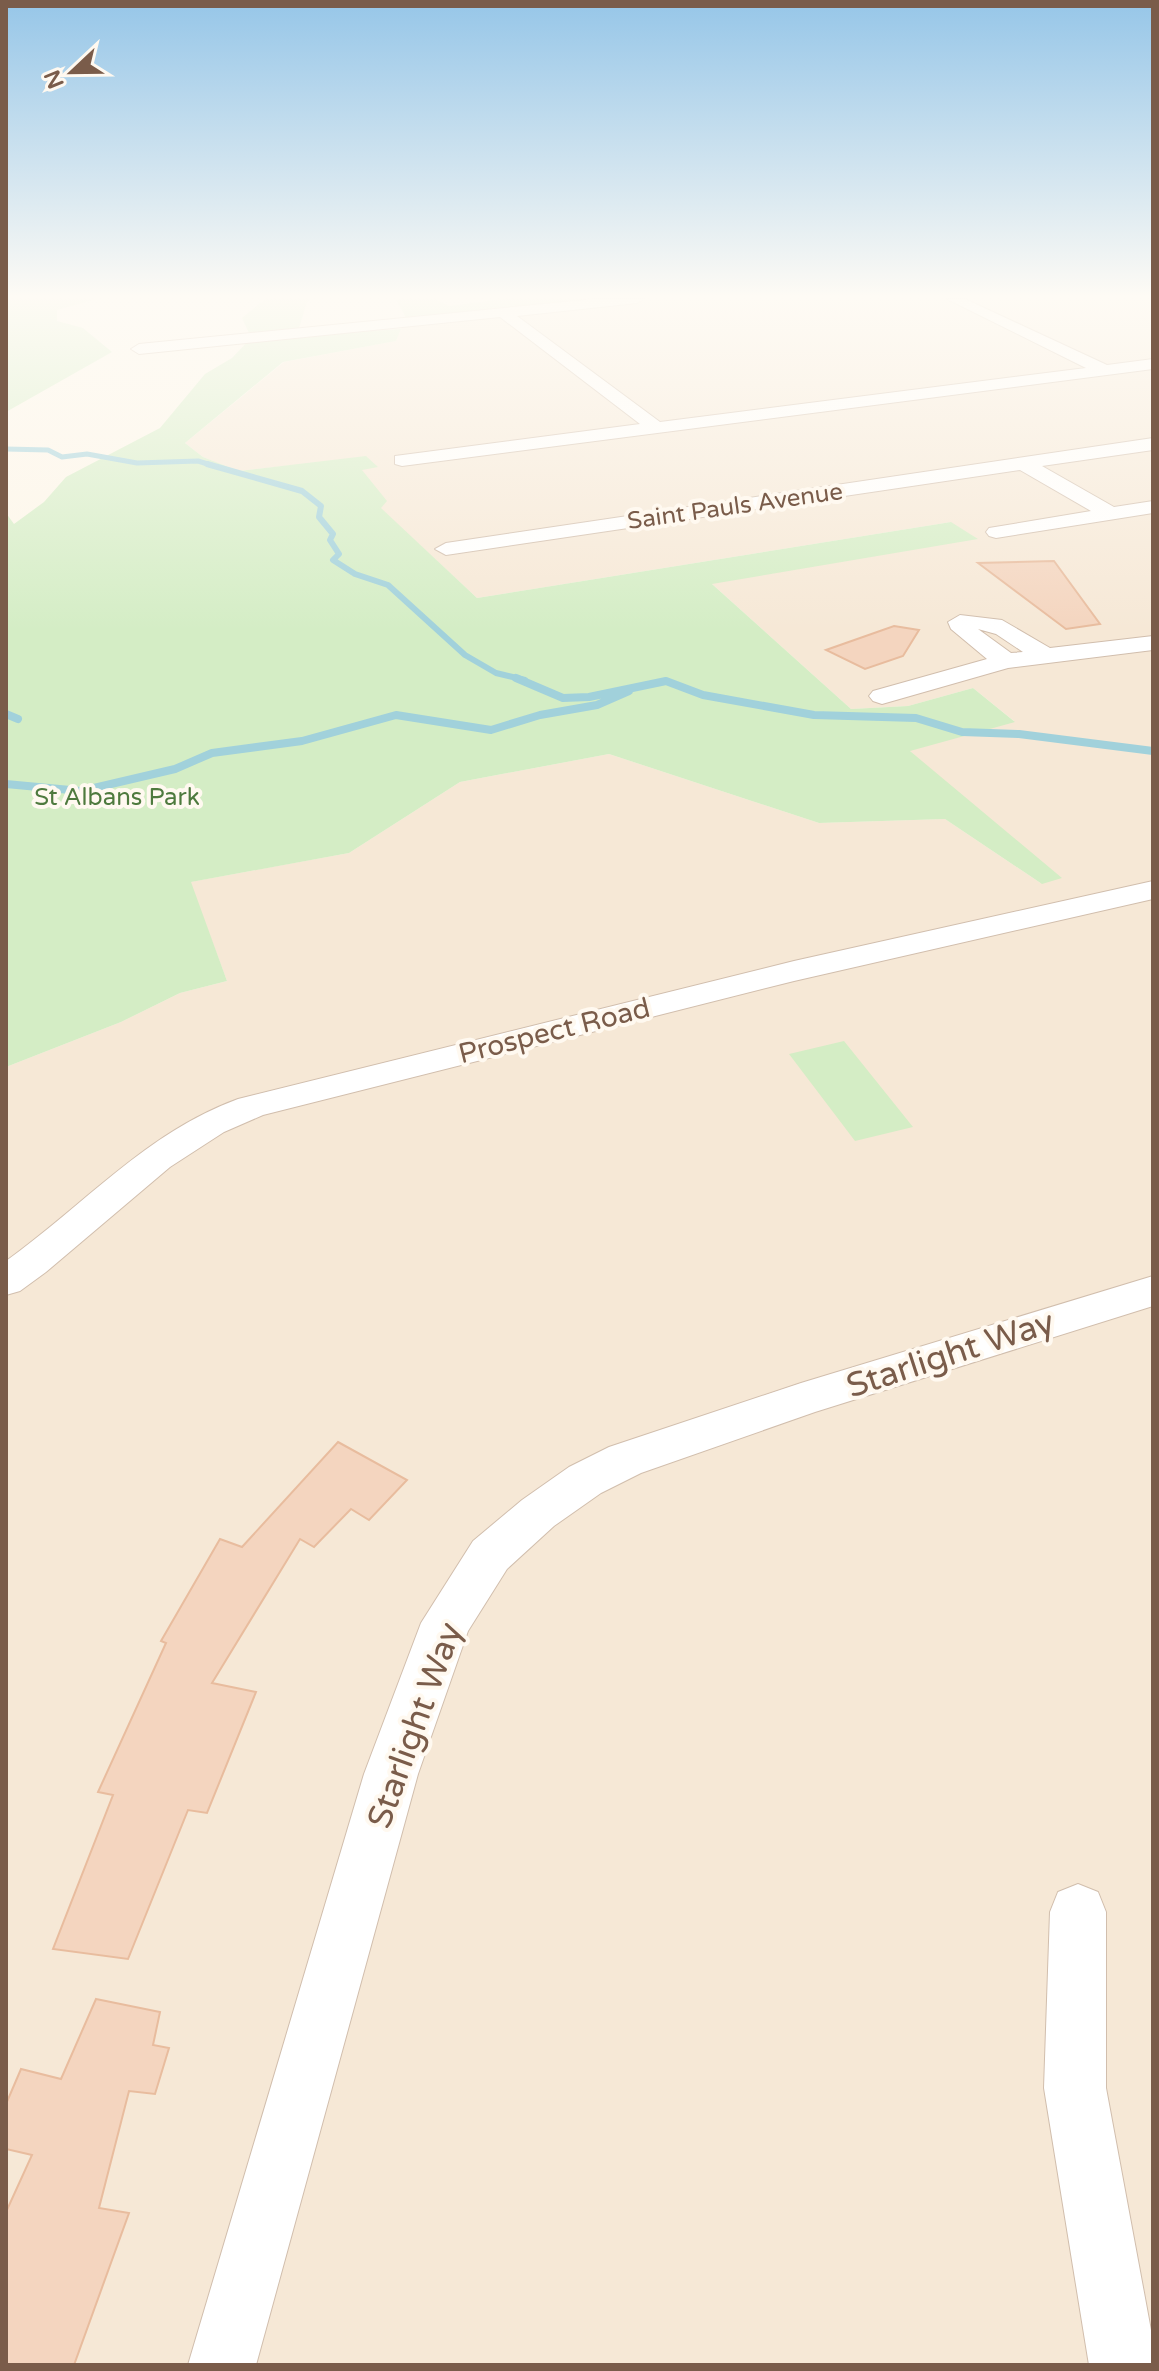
<svg xmlns="http://www.w3.org/2000/svg" width="1159" height="2371" viewBox="0 0 1159 2371" font-family="'Varela Round',sans-serif">
  <style>
    .residential { fill: #f6e8d6 }
    .green { fill: #d4edc5 }
    .lines { fill: none; stroke-linecap: round; stroke-linejoin: round }
    .stream-far2 { stroke: #a1d1db; stroke-width: 5 }
    .stream-far1 { stroke: #a1d1db; stroke-width: 6 }
    .stream { stroke: #a1d1db; stroke-width: 8 }
    .building { fill: #f4d5bf; stroke: #e8bc9e; stroke-width: 2 }
    .street-casing { stroke: #d1bead; stroke-width: 2 }
    .street { fill: #fff; fill-rule: evenodd }
    .labels { text-anchor: middle; stroke-width: 8; stroke-linejoin: round; paint-order: stroke }
    .far-street-label { font-size: 24px; fill: #7a5c4a; stroke: #fff9f0 }
    .far-park-label { font-size: 24px; fill: #4e7a3e; stroke: #fff9f0 }
    .street-label { font-size: 28px; fill: #7a5c4a; stroke: #fff9f0 }
    .near-street-label { font-size: 34px; fill: #7a5c4a; stroke: #fff9f0 }
  </style>
  <rect width="100%" height="100%" fill="#fdf6e9"/>
  <!-- residential -->
  <path class="residential" d="M 601,299 L 1153,299 L 1153,2365 L 6,2365 L 6,1067 L 121,1022 L 180,993 L 227,981 L 190,882 L 349,853 L 460,782 L 609,754 L 819,823 L 945,819 L 1042,884 L 909,750 L 1014,721 L 973,688 L 908,706 L 851,709 L 711,583 L 951,522 L 477,598 L 380,508 L 293,465 L 239,471 L 203,457 L 185,443 L 284,362 L 396,341 L 405,320 Z"/>
  <!-- green -->
  <path class="green" d="M 6,299 L 96,299 L 57,310 L 57,321 L 83,328 L 112,352 L 6,412 Z
    M 265,299 L 312,299 L 307,302 L 299,328 L 249,333 L 242,318 Z
    M 396,299 L 435,299 L 449,306 L 502,299 L 602,299 L 407,320 Z
    M 401,329 L 396,341 L 283,362 L 185,443 L 203,457 L 239,471 L 366,456 L 378,467 L 362,470 L 387,501 L 381,508 L 477,598 L 951,522 L 978,539 L 712,584 L 851,709 L 908,706 L 973,688 L 1015,722 L 910,751 L 1062,878 L 1042,884 L 945,819 L 819,823 L 609,754 L 460,782 L 349,853 L 191,882 L 227,981 L 180,993 L 121,1022 L 6,1067 L 6,513 L 14,524 L 44,502 L 66,477 L 160,428 L 205,374 L 232,358 L 250,339 Z
    M 844,1041 L 913,1127 L 855,1141 L 789,1054 Z"/>
  <g class="lines">
    <!-- stream-far2 -->
    <path class="stream-far2" d="M 6,449 L 48,450 L 62,457 L 87,454 L 137,463 L 198,461 L 214,466"/>
    <!-- stream-far1 -->
    <path class="stream-far1" d="M 207,464 L 302,491 L 321,506 L 319,517 L 333,534 L 330,540 L 339,554 L 333,560 L 355,574 L 388,585 L 465,655 L 496,673 L 525,680"/>
    <!-- stream -->
    <path class="stream" d="M 516,678 L 563,698 L 589,697 L 666,681 L 703,695 L 814,715 L 916,718 L 962,732 L 1019,734 L 1153,751
      M 6,714 L 18,719
      M 6,784 L 81,791 L 175,769 L 212,753 L 302,741 L 396,715 L 491,730 L 540,715 L 597,705 L 629,691"/>
  </g>
  <!-- building -->
  <path class="building" d="M 1054,561 L 1100,624 L 1066,629 L 978,563 Z
    M 894,626 L 919,630 L 903,656 L 865,669 L 826,650 Z
    M 338,1442 L 407,1480 L 369,1520 L 351,1509 L 314,1547 L 300,1539 L 212,1683 L 256,1692 L 207,1813 L 188,1810 L 128,1959 L 53,1949 L 113,1795 L 98,1792 L 166,1643 L 161,1641 L 220,1539 L 242,1547 Z
    M 96,1999 L 160,2012 L 153,2045 L 169,2048 L 155,2094 L 129,2091 L 99,2208 L 129,2213 L 74,2365 L 6,2365 L 6,2212 L 32,2155 L 6,2149 L 6,2104 L 21,2069 L 61,2079 Z"/>
  <g class="lines">
    <defs>
      <path id="street" d="M 595,299 L 644,299 L 637,303 L 517,316 L 660,422 L 1086,368 L 947,299 L 965,299 L 1107,365 L 1153,359 L 1153,369 L 402,466 L 395,464 L 395,456 L 640,424 L 500,317 L 139,354 L 131,349 L 139,344 Z
        M 1153,438 L 1153,450 L 1042,466 L 1114,507 L 1153,501 L 1153,513 L 996,538 L 989,536 L 986,532 L 989,528 L 1091,511 L 1020,470 L 446,555 L 435,549 L 446,543 Z
        M 960,615 L 1002,620 L 1050,648 L 1153,636 L 1153,650 L 1008,668 L 882,704 L 873,701 L 869,696 L 873,691 L 987,659 L 951,629 L 948,622 ZM 978,629 L 996,634 L 1023,652 L 1011,653 Z
        M 1153,881 L 1153,899 L 794,981 L 263,1115 L 224,1132 L 170,1167 L 46,1272 L 20,1291 L 6,1295 L 6,1261 C 83,1206 147,1132 238,1099 L 794,961 Z
        M 1153,1276 L 1153,1306 L 815,1412 L 641,1473 L 601,1493 L 554,1526 L 507,1569 L 468,1631 L 418,1774 L 256,2365 L 188,2365 L 364,1774 L 421,1623 L 473,1541 L 522,1500 L 569,1467 L 609,1447 L 801,1383 Z
        M 1078,1884 L 1098,1892 L 1106,1912 L 1106,2088 L 1153,2341 L 1153,2365 L 1089,2365 L 1044,2088 L 1050,1912 L 1058,1892 Z"/>
    </defs>
    <!-- street casing -->
    <use href="#street" class="street-casing"/>
    <!-- street -->
    <use href="#street" class="street"/>
  </g>
  <!-- sky -->
  <linearGradient id="sky" x2="0" y2="1"><stop stop-color="#96c6e8"/><stop offset="0.47" stop-color="#fefbf5"/><stop offset="1" stop-color="#fefbf5" stop-opacity="0"/></linearGradient>
  <rect width="1159" height="631" fill="url(#sky)"/>
  <g class="labels">
    <!-- far-street labels -->
    <g class="far-street-label">
      <text transform="translate(735 506) rotate(-8)" y="8">Saint Pauls Avenue</text>
    </g>
    <!-- far-park labels -->
    <g class="far-park-label">
      <text x="117" y="805">St Albans Park</text>
    </g>
    <!-- street labels -->
    <g class="street-label">
      <text transform="translate(554 1030) rotate(-14)" y="10">Prospect Road</text>
    </g>
    <!-- near-street labels -->
    <g class="near-street-label">
      <text transform="translate(950 1353) rotate(-18)" y="12">Starlight Way</text>
      <text transform="translate(414 1725) rotate(-70)" y="12">Starlight Way</text>
    </g>
  </g>
  <!-- border -->
  <rect width="1159" height="2371" fill="none" stroke="#7a5c4a" stroke-width="16"/>
  <!-- north arrow -->
  <g transform="translate(72 72) rotate(248)" stroke="#fff9f0" stroke-width="6" paint-order="stroke">
  <path d="M0-6L14 30L0 20L-14 30Z" fill="#7a5c4a"/>
  <text y="-12" font-size="22" font-weight="bold" text-anchor="middle" fill="#7a5c4a">N</text>
  </g>
</svg>
